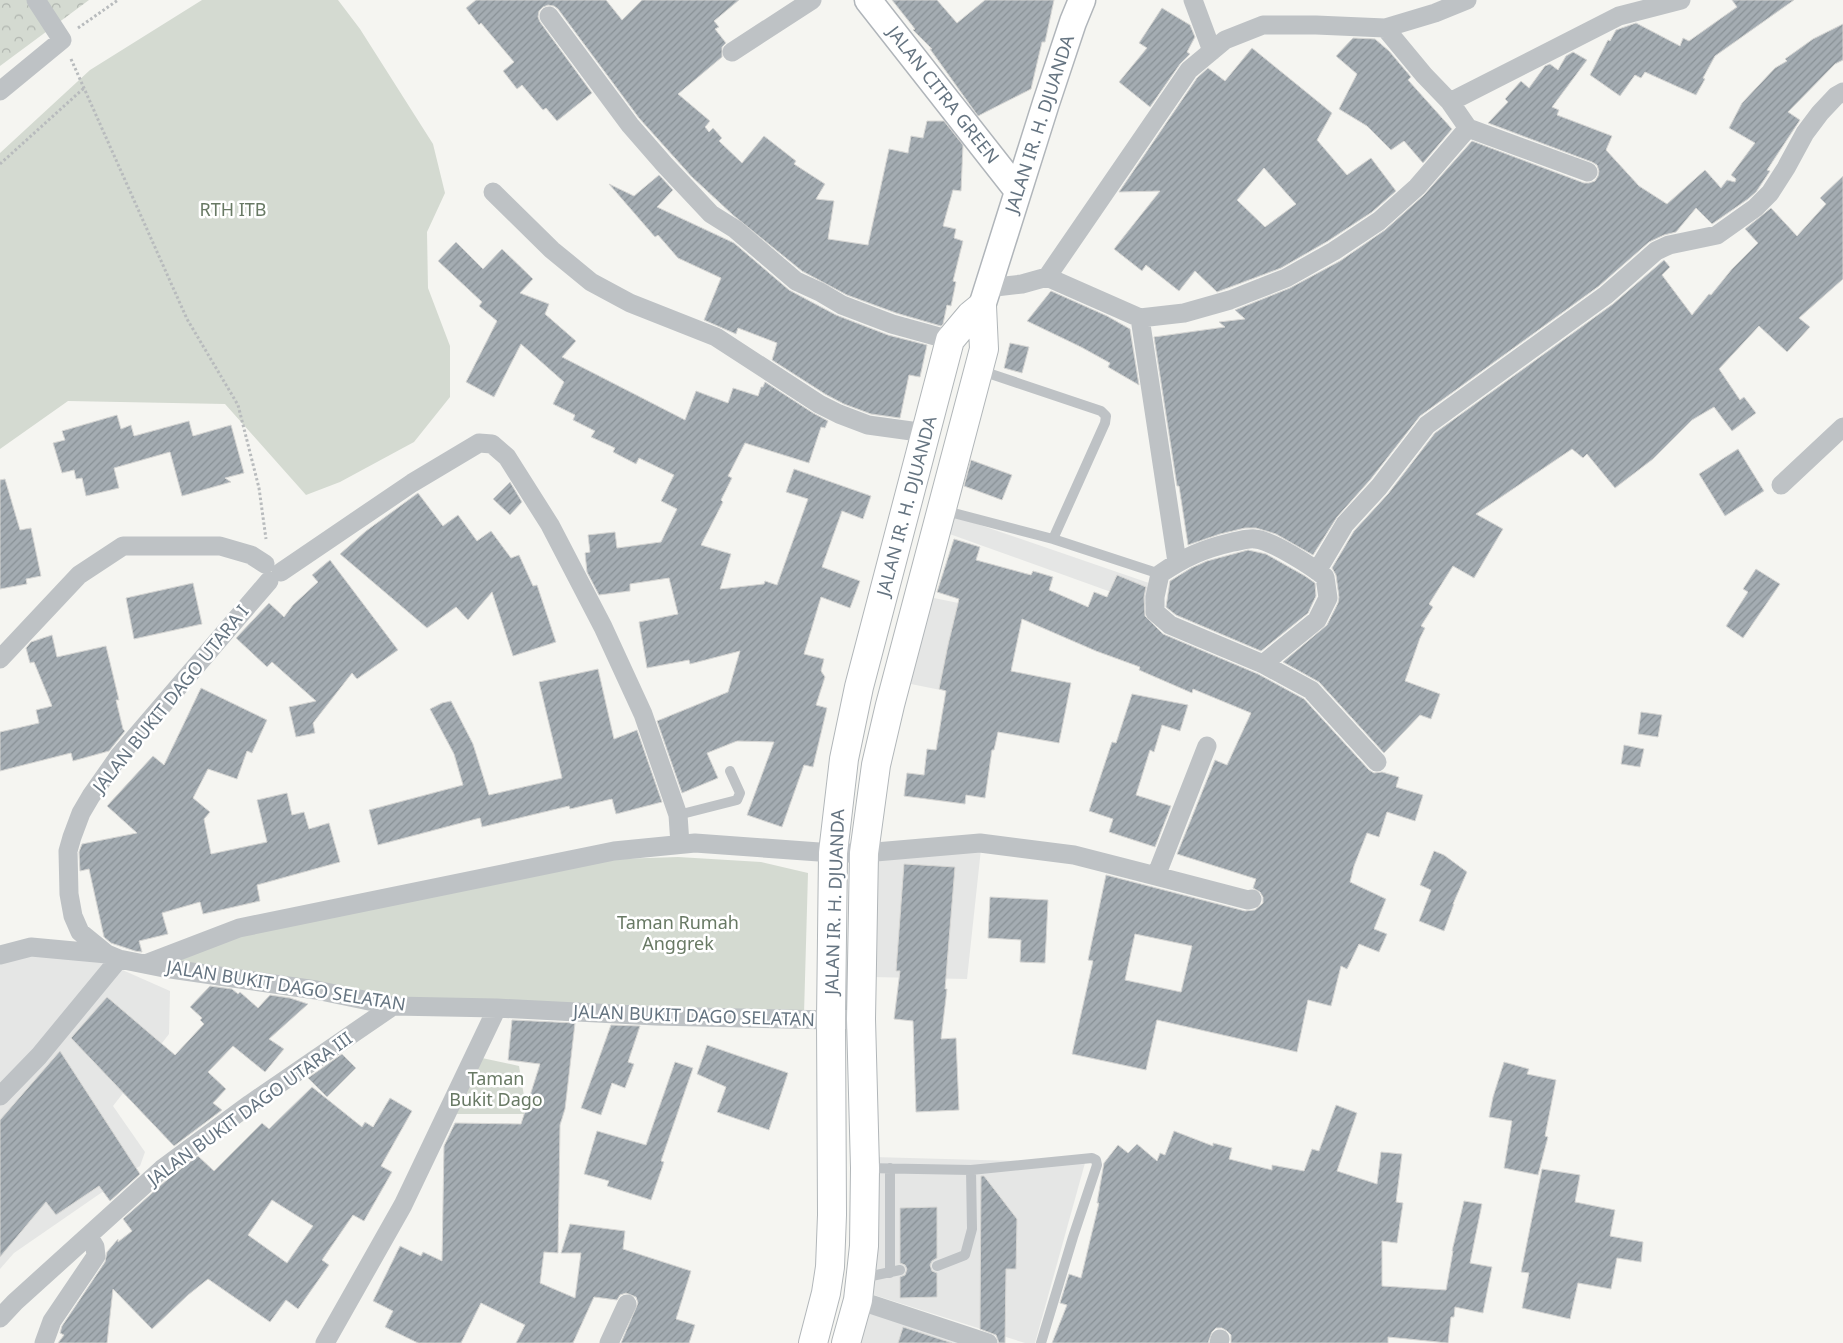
<svg xmlns="http://www.w3.org/2000/svg" width="1843" height="1343" viewBox="0 0 1843 1343" font-family="'Noto Sans',sans-serif">
  <style>
    .built { fill: #e5e6e5 }
    .forest { fill: url(#forest-crowns) }
    .green { fill: #d4dad1 }
    .building { fill: url(#building-hatch); stroke: #d6d6d4; fill-rule: evenodd }
    .lines { fill: none; stroke-linecap: round; stroke-linejoin: round }
    .secondary-casing { stroke: #b0b5ba; stroke-width: 29 }
    .primary-casing { stroke: #b1b6b9; stroke-width: 30 }
    .path { stroke: #b8bbbd; stroke-width: 3; stroke-dasharray: 2.5 2.5; stroke-linecap: butt }
    .lane { stroke: #bec2c5; stroke-width: 10 }
    .street { stroke: #bec2c5; stroke-width: 19 }
    .secondary { stroke: #fff; stroke-width: 26 }
    .primary { stroke: #fff; stroke-width: 28 }
    .labels { text-anchor: middle; stroke-width: 5; stroke-linejoin: round; paint-order: stroke }
    .street-label { font-size: 18px; fill: #657481; stroke: #fff }
    .park-label { font-size: 18px; fill: #687964; stroke: #fff }
  </style>
  <defs>
    <pattern id="forest-crowns" width="20" height="18" patternUnits="userSpaceOnUse" patternTransform="scale(1.25)"><rect width="20" height="18" fill="#d4dad1"/><path d="M2 6a3 3 0 1 1 6 0M12 15a3 3 0 1 1 6 0" fill="none" stroke="#b0b5af"/></pattern>
    <pattern id="building-hatch" width="6" height="6" patternUnits="userSpaceOnUse" patternTransform="scale(1.25)"><rect width="6" height="6" fill="#a4acb2"/><path d="M-1 1l2-2M0 6l6-6M5 7l2-2" fill="none" stroke="#899196"/></pattern>
  </defs>
  <rect width="100%" height="100%" fill="#f5f5f1"/>
  <!-- built -->
  <path class="built" d="M 945,513 L 1149,583 L 1150,606 L 944,532 Z
    M 929,597 L 1022,616 L 1005,703 L 911,684 Z
    M 981,849 L 967,979 L 871,977 L 872,860 Z
    M 25,953 L 93,957 L 170,991 L 169,1034 L 113,1106 L 145,1152 L 140,1166 L 14,1253 L 0,1269 L 0,963 Z
    M 873,1157 L 1085,1163 L 1035,1343 L 1025,1343 L 871,1294 Z
    M 869,1309 L 974,1343 L 857,1343 Z"/>
  <!-- forest -->
  <path class="forest" d="M 0,0 L 89,0 L 0,66 Z"/>
  <!-- green -->
  <path class="green" d="M 202,0 L 338,0 L 360,29 L 433,144 L 445,193 L 427,232 L 428,288 L 450,346 L 450,397 L 414,442 L 340,482 L 306,495 L 225,404 L 68,401 L 0,449 L 0,153 L 90,70 Z
    M 678,857 L 761,862 L 808,873 L 804,1014 L 397,1002 L 177,964 L 176,957 L 240,934 L 617,859 Z
    M 482,1058 L 519,1066 L 527,1114 L 456,1114 Z"/>
  <!-- building -->
  <path class="building" d="M 476,0 L 606,0 L 622,20 L 642,0 L 739,0 L 714,21 L 719,27 L 715,29 L 726,43 L 722,47 L 722,57 L 678,94 L 710,121 L 705,127 L 709,132 L 713,128 L 722,138 L 719,141 L 742,163 L 764,136 L 796,161 L 794,164 L 825,184 L 816,199 L 834,201 L 828,239 L 868,245 L 889,149 L 908,153 L 911,136 L 923,138 L 927,121 L 944,121 L 963,145 L 961,191 L 953,190 L 943,226 L 956,229 L 954,238 L 963,241 L 953,281 L 956,282 L 951,306 L 947,305 L 943,324 L 941,326 L 896,313 L 847,295 L 802,271 L 733,215 L 692,177 L 639,118 L 558,9 L 554,6 L 548,5 L 543,7 L 539,11 L 538,17 L 540,22 L 592,93 L 557,121 L 546,108 L 543,110 L 522,85 L 517,89 L 503,71 L 514,62 L 481,23 L 479,25 L 466,8 Z
    M 892,0 L 937,0 L 957,23 L 985,0 L 1054,0 L 1045,42 L 1042,42 L 1031,89 L 978,116 L 930,49 L 932,49 L 913,30 L 915,29 Z
    M 1732,0 L 1794,0 L 1715,56 L 1703,78 L 1705,79 L 1696,95 L 1645,72 L 1641,78 L 1635,75 L 1620,96 L 1590,75 L 1608,40 L 1610,41 L 1616,30 L 1636,23 L 1680,46 L 1683,38 L 1689,41 L 1737,7 Z
    M 1162,8 L 1190,25 L 1195,37 L 1187,52 L 1190,54 L 1180,64 L 1150,107 L 1119,82 L 1147,48 L 1139,43 Z
    M 1843,24 L 1843,60 L 1835,64 L 1788,112 L 1800,120 L 1767,170 L 1770,171 L 1756,192 L 1748,199 L 1712,224 L 1696,208 L 1676,232 L 1664,235 L 1649,242 L 1599,286 L 1420,416 L 1370,480 L 1337,517 L 1313,555 L 1276,534 L 1256,528 L 1245,528 L 1220,534 L 1188,545 L 1179,486 L 1177,486 L 1154,337 L 1225,327 L 1219,322 L 1245,319 L 1235,310 L 1290,288 L 1340,261 L 1385,230 L 1424,195 L 1472,141 L 1584,183 L 1589,183 L 1595,181 L 1598,176 L 1599,171 L 1597,165 L 1592,162 L 1488,123 L 1508,102 L 1505,99 L 1521,81 L 1529,88 L 1545,66 L 1550,64 L 1558,70 L 1566,56 L 1573,52 L 1587,60 L 1552,107 L 1559,110 L 1557,115 L 1612,136 L 1606,150 L 1639,186 L 1667,204 L 1705,170 L 1721,188 L 1727,180 L 1735,182 L 1736,179 L 1731,175 L 1755,143 L 1729,128 L 1742,103 L 1775,68 L 1787,61 L 1785,59 L 1813,39 Z
    M 1353,38 L 1375,39 L 1389,51 L 1411,77 L 1408,80 L 1452,129 L 1423,163 L 1404,141 L 1391,150 L 1367,126 L 1339,109 L 1357,74 L 1336,56 Z
    M 1252,48 L 1332,113 L 1317,140 L 1347,175 L 1371,158 L 1396,191 L 1372,212 L 1328,241 L 1281,268 L 1217,292 L 1195,271 L 1179,291 L 1146,265 L 1142,271 L 1114,249 L 1160,191 L 1119,192 L 1197,78 L 1208,68 L 1225,81 ZM 1264,168 L 1296,204 L 1265,227 L 1237,200 Z
    M 659,175 L 673,190 L 657,207 L 734,243 L 789,290 L 836,315 L 888,335 L 927,345 L 920,377 L 909,375 L 900,418 L 871,414 L 844,404 L 825,394 L 772,360 L 777,343 L 738,328 L 736,334 L 704,320 L 721,278 L 678,258 L 658,235 L 655,237 L 609,184 L 634,196 Z
    M 1843,176 L 1843,279 L 1799,318 L 1810,327 L 1787,352 L 1759,326 L 1719,369 L 1740,400 L 1744,397 L 1756,413 L 1732,431 L 1714,407 L 1692,420 L 1653,459 L 1615,488 L 1587,454 L 1583,458 L 1572,449 L 1476,514 L 1503,529 L 1474,578 L 1453,566 L 1429,604 L 1433,607 L 1421,626 L 1425,628 L 1420,638 L 1405,681 L 1440,694 L 1431,719 L 1420,715 L 1384,753 L 1319,682 L 1283,662 L 1327,625 L 1338,603 L 1339,597 L 1336,575 L 1332,568 L 1354,531 L 1388,494 L 1435,433 L 1613,304 L 1664,260 L 1670,267 L 1662,275 L 1692,315 L 1709,294 L 1711,295 L 1732,269 L 1758,243 L 1745,229 L 1771,208 L 1797,236 L 1826,204 L 1820,198 Z
    M 456,242 L 483,269 L 502,249 L 533,279 L 520,293 L 549,304 L 545,314 L 576,341 L 562,357 L 685,420 L 696,391 L 728,403 L 733,388 L 758,396 L 761,387 L 763,387 L 765,382 L 813,413 L 828,421 L 825,428 L 821,427 L 809,463 L 745,443 L 728,476 L 732,478 L 721,500 L 723,502 L 701,545 L 731,554 L 720,589 L 764,584 L 765,581 L 777,585 L 808,499 L 786,492 L 794,469 L 871,496 L 863,519 L 842,511 L 822,567 L 860,581 L 850,608 L 821,597 L 804,654 L 824,659 L 821,671 L 825,677 L 816,705 L 827,708 L 813,767 L 804,765 L 782,827 L 747,815 L 774,742 L 737,741 L 707,753 L 718,778 L 682,793 L 657,721 L 728,692 L 740,651 L 690,664 L 689,660 L 647,668 L 639,622 L 678,614 L 669,578 L 630,584 L 630,591 L 599,595 L 587,572 L 585,553 L 590,552 L 588,535 L 615,532 L 617,548 L 661,542 L 677,509 L 661,501 L 674,475 L 639,458 L 636,464 L 613,452 L 615,448 L 591,437 L 595,431 L 573,420 L 575,415 L 553,404 L 564,382 L 521,344 L 494,397 L 466,382 L 497,321 L 479,306 L 482,302 L 438,261 Z
    M 1051,291 L 1107,316 L 1130,329 L 1139,385 L 1108,367 L 1110,363 L 1081,347 L 1027,321 Z
    M 1010,343 L 1029,347 L 1022,373 L 1004,368 Z
    M 117,415 L 121,429 L 131,425 L 134,436 L 189,421 L 193,436 L 231,425 L 244,473 L 225,478 L 231,482 L 182,496 L 170,452 L 114,468 L 119,488 L 86,496 L 82,478 L 76,479 L 74,470 L 62,473 L 53,443 L 65,440 L 62,431 Z
    M 1738,449 L 1764,491 L 1725,516 L 1699,474 Z
    M 971,460 L 1012,475 L 1002,500 L 964,486 Z
    M 5,479 L 20,530 L 31,528 L 41,576 L 26,579 L 27,584 L 0,589 L 0,480 Z
    M 510,482 L 522,502 L 510,515 L 493,499 Z
    M 418,493 L 443,526 L 458,515 L 477,541 L 491,531 L 511,558 L 519,555 L 533,586 L 537,585 L 556,642 L 513,656 L 492,592 L 468,620 L 456,607 L 427,628 L 340,554 L 366,531 Z
    M 954,539 L 980,547 L 976,560 L 1031,575 L 1033,571 L 1053,577 L 1049,590 L 1088,607 L 1094,592 L 1107,597 L 1117,575 L 1146,587 L 1144,597 L 1145,616 L 1163,634 L 1258,674 L 1304,699 L 1369,770 L 1374,773 L 1382,772 L 1399,777 L 1396,787 L 1423,795 L 1415,821 L 1387,812 L 1379,837 L 1367,833 L 1354,866 L 1350,882 L 1386,899 L 1374,929 L 1387,934 L 1379,952 L 1359,944 L 1347,969 L 1341,966 L 1331,1006 L 1308,1000 L 1297,1052 L 1157,1020 L 1146,1070 L 1072,1054 L 1093,961 L 1088,960 L 1106,875 L 1245,911 L 1255,910 L 1263,903 L 1263,897 L 1260,892 L 1253,888 L 1256,879 L 1177,854 L 1215,760 L 1227,765 L 1251,713 L 1193,689 L 1192,693 L 1139,670 L 1140,667 L 1096,651 L 1022,619 L 1011,671 L 1071,683 L 1059,743 L 998,732 L 994,750 L 992,750 L 985,798 L 966,795 L 965,804 L 904,796 L 907,773 L 924,775 L 927,749 L 936,750 L 946,691 L 939,689 L 948,645 L 959,599 L 937,592 ZM 1135,934 L 1192,946 L 1181,992 L 1125,980 Z
    M 1248,550 L 1266,554 L 1305,576 L 1315,583 L 1316,596 L 1308,613 L 1261,651 L 1176,615 L 1166,607 L 1170,581 L 1191,568 L 1207,561 Z
    M 330,560 L 398,650 L 357,679 L 352,673 L 313,723 L 315,733 L 296,737 L 289,707 L 316,701 L 272,662 L 267,667 L 236,638 L 269,603 L 284,617 L 293,605 L 318,582 L 312,575 Z
    M 1756,569 L 1780,584 L 1743,638 L 1726,626 L 1748,592 L 1743,589 Z
    M 193,583 L 202,624 L 134,639 L 126,598 Z
    M 52,635 L 57,657 L 106,646 L 119,700 L 116,700 L 123,729 L 125,731 L 109,751 L 73,761 L 71,753 L 0,771 L 0,732 L 39,723 L 36,710 L 52,706 L 34,662 L 30,663 L 26,648 L 31,642 Z
    M 598,669 L 614,739 L 637,730 L 662,802 L 616,814 L 612,799 L 570,809 L 569,806 L 482,827 L 480,818 L 378,845 L 369,810 L 463,785 L 454,754 L 430,709 L 442,703 L 451,701 L 473,744 L 489,795 L 562,778 L 539,682 Z
    M 201,688 L 267,720 L 252,753 L 247,751 L 237,779 L 208,769 L 193,798 L 210,812 L 204,819 L 211,854 L 267,842 L 257,800 L 287,793 L 292,815 L 304,812 L 309,829 L 329,823 L 340,862 L 257,885 L 260,901 L 203,914 L 200,902 L 162,913 L 168,934 L 139,941 L 142,952 L 135,951 L 111,943 L 104,937 L 89,869 L 80,871 L 79,852 L 82,844 L 137,833 L 107,806 L 153,756 L 164,765 Z
    M 1132,694 L 1188,705 L 1180,731 L 1162,725 L 1154,752 L 1150,750 L 1136,795 L 1171,806 L 1155,847 L 1109,832 L 1113,819 L 1089,811 L 1112,742 L 1116,743 Z
    M 1641,712 L 1662,715 L 1658,737 L 1638,734 Z
    M 1624,745 L 1644,749 L 1640,767 L 1621,764 Z
    M 1434,851 L 1444,855 L 1467,872 L 1453,904 L 1454,904 L 1444,931 L 1419,921 L 1431,890 L 1420,885 Z
    M 904,864 L 955,867 L 945,989 L 947,989 L 941,1039 L 956,1038 L 959,1110 L 916,1112 L 913,1021 L 894,1019 L 900,971 L 896,971 Z
    M 990,897 L 1048,900 L 1045,963 L 1020,962 L 1021,940 L 988,938 Z
    M 210,986 L 232,989 L 238,994 L 240,992 L 258,1008 L 270,995 L 290,998 L 308,1004 L 269,1039 L 284,1049 L 265,1072 L 233,1046 L 208,1072 L 226,1089 L 213,1103 L 222,1110 L 174,1146 L 71,1038 L 107,997 L 175,1055 L 204,1024 L 200,1020 L 202,1018 L 190,1007 Z
    M 512,1020 L 575,1023 L 565,1109 L 560,1125 L 558,1253 L 544,1252 L 540,1283 L 575,1298 L 581,1253 L 561,1253 L 570,1224 L 625,1231 L 623,1249 L 691,1271 L 676,1319 L 695,1325 L 689,1343 L 621,1343 L 638,1303 L 636,1297 L 626,1293 L 620,1295 L 617,1300 L 594,1297 L 573,1343 L 516,1343 L 525,1325 L 481,1303 L 461,1343 L 418,1343 L 385,1327 L 393,1311 L 373,1301 L 400,1246 L 421,1256 L 423,1252 L 442,1261 L 444,1146 L 455,1123 L 521,1124 L 540,1064 L 508,1060 Z
    M 611,1025 L 640,1026 L 628,1062 L 634,1064 L 625,1088 L 612,1083 L 601,1115 L 581,1108 Z
    M 707,1045 L 788,1073 L 769,1130 L 717,1112 L 726,1087 L 697,1074 Z
    M 60,1051 L 140,1174 L 110,1201 L 99,1186 L 56,1215 L 46,1202 L 0,1257 L 0,1120 Z
    M 342,1054 L 356,1068 L 327,1097 L 308,1078 Z
    M 675,1062 L 693,1068 L 661,1161 L 664,1162 L 651,1200 L 607,1186 L 609,1181 L 584,1174 L 597,1131 L 646,1145 Z
    M 1504,1062 L 1529,1069 L 1527,1074 L 1556,1080 L 1545,1136 L 1548,1137 L 1538,1175 L 1504,1168 L 1512,1121 L 1489,1117 L 1493,1097 Z
    M 312,1087 L 362,1127 L 365,1122 L 373,1127 L 390,1098 L 412,1111 L 381,1166 L 392,1172 L 364,1221 L 353,1215 L 322,1260 L 329,1265 L 298,1309 L 286,1300 L 270,1322 L 208,1279 L 188,1295 L 152,1329 L 113,1289 L 107,1343 L 58,1343 L 64,1335 L 60,1333 L 62,1326 L 105,1262 L 107,1252 L 118,1239 L 118,1242 L 132,1231 L 123,1219 L 169,1178 L 198,1156 L 214,1171 L 262,1123 L 269,1129 ZM 272,1200 L 313,1226 L 287,1263 L 248,1235 Z
    M 1336,1105 L 1357,1113 L 1337,1171 L 1377,1184 L 1381,1152 L 1402,1154 L 1396,1202 L 1403,1203 L 1397,1243 L 1382,1241 L 1382,1286 L 1446,1290 L 1453,1251 L 1452,1251 L 1464,1201 L 1482,1204 L 1470,1263 L 1492,1267 L 1483,1313 L 1455,1307 L 1454,1317 L 1451,1317 L 1448,1343 L 1388,1337 L 1388,1343 L 1231,1343 L 1231,1335 L 1227,1331 L 1222,1328 L 1216,1328 L 1212,1332 L 1208,1343 L 1052,1343 L 1067,1305 L 1060,1303 L 1069,1274 L 1081,1278 L 1099,1203 L 1097,1203 L 1104,1163 L 1118,1145 L 1128,1153 L 1137,1144 L 1157,1161 L 1160,1153 L 1165,1155 L 1174,1131 L 1213,1146 L 1213,1143 L 1232,1148 L 1229,1159 L 1272,1170 L 1272,1165 L 1304,1171 L 1312,1149 L 1319,1151 Z
    M 1542,1169 L 1580,1175 L 1575,1202 L 1615,1210 L 1610,1236 L 1643,1242 L 1641,1262 L 1617,1258 L 1611,1289 L 1578,1283 L 1570,1319 L 1522,1308 L 1529,1273 L 1521,1272 Z
    M 981,1176 L 984,1176 L 1017,1219 L 1016,1269 L 1006,1269 L 1005,1343 L 999,1343 L 996,1335 L 980,1329 Z
    M 937,1207 L 937,1258 L 932,1261 L 930,1265 L 932,1271 L 937,1273 L 937,1297 L 900,1298 L 900,1277 L 905,1275 L 907,1269 L 905,1265 L 900,1263 L 900,1208 Z
    M 903,1327 L 952,1343 L 898,1343 Z"/>
  <g class="lines">
    <defs>
      <path id="secondary" d="M 868,0 L 1018,191
        M 982,306 L 1046,103 L 1073,22 L 1082,0"/>
      <path id="primary" d="M 813,1343 L 826,1293 L 830,1267 L 832,1215 L 831,1020 L 833,853 L 844,759 L 859,687 L 950,340 L 971,315 L 982,306
        M 846,1343 L 858,1300 L 864,1246 L 865,1168 L 861,1019 L 864,853 L 876,765 L 890,705 L 984,349 L 982,306"/>
    </defs>
    <!-- secondary casing -->
    <use href="#secondary" class="secondary-casing"/>
    <!-- primary casing -->
    <use href="#primary" class="primary-casing"/>
    <!-- path -->
    <path class="path" d="M 78,28 L 118,0
      M 71,59 L 187,319 L 238,405 L 259,488 L 266,539
      M 0,164 L 84,88"/>
    <!-- lane -->
    <path class="lane" d="M 942,510 L 1053,539 L 1105,423 L 1106,416 L 1101,411 L 979,370
      M 1053,539 L 1160,574
      M 678,815 L 737,800 L 740,793 L 730,771
      M 865,1168 L 971,1170 L 1092,1158 L 1096,1160 L 1097,1165 L 1073,1237 L 1041,1343
      M 890,1168 L 890,1273
      M 937,1266 L 965,1255 L 972,1229 L 971,1170
      M 862,1278 L 900,1270"/>
    <!-- street -->
    <path class="street" d="M 1193,0 L 1212,51
      M 549,16 L 630,125 L 664,164 L 711,214 L 735,229 L 796,281 L 820,292 L 842,305 L 892,324 L 950,340
      M 1385,28 L 1424,75 L 1450,102 L 1468,128 L 1588,172
      M 732,52 L 812,0
      M 0,91 L 62,40 L 36,0
      M 1450,102 L 1619,16 L 1681,0
      M 493,192 L 552,250 L 591,282 L 630,303 L 716,337 L 819,404 L 839,414 L 868,425 L 926,433
      M 1047,277 L 1189,70 L 1225,40 L 1263,25 L 1316,25 L 1385,28 L 1435,13 L 1467,0
      M 987,288 L 1022,284 L 1047,277 L 1140,318 L 1184,313 L 1230,300 L 1286,278 L 1334,251 L 1379,221 L 1417,187 L 1468,128
      M 1140,318 L 1177,562
      M 1781,485 L 1843,427
      M 1317,571 L 1345,524 L 1379,487 L 1427,425 L 1606,295 L 1656,251 L 1669,245 L 1717,235 L 1755,208 L 1770,193 L 1786,168 L 1805,133 L 1820,113 L 1836,96 L 1843,92
      M 281,572 L 412,483 L 479,443 L 492,444 L 507,457 L 550,525 L 603,627 L 643,714 L 678,815 L 680,844
      M 0,659 L 79,575 L 123,546 L 220,546 L 251,555 L 265,564
      M 1263,664 L 1317,620 L 1328,598 L 1325,577 C 1313,567 1271,540 1255,539 C 1248,538 1240,541 1233,542 C 1203,549 1185,557 1160,574 L 1155,597 L 1155,612 L 1170,625 L 1263,664 L 1311,690 L 1377,762
      M 1156,876 L 1248,900 L 1252,899
      M 107,954 L 80,932 L 73,916 L 69,894 L 68,851 L 72,837 L 81,813 L 91,796 L 119,756 L 269,581
      M 0,955 L 31,947 L 107,954 L 119,959 L 164,968 L 316,990 L 393,1006 L 497,1008 L 656,1016 L 831,1020 L 861,1019
      M 145,964 L 239,928 L 614,851 L 695,843 L 833,853 L 864,853 L 980,843 L 1074,855 L 1156,876 L 1207,746
      M 0,1096 L 39,1056 L 119,959
      M 858,1300 L 988,1343
      M 0,1318 L 15,1302 L 162,1169 L 250,1104 L 393,1006
      M 44,1343 L 52,1321 L 96,1256 L 95,1247 L 89,1237
      M 325,1343 L 403,1205 L 497,1008
      M 609,1343 L 627,1304
      M 1219,1343 L 1220,1339"/>
    <!-- secondary -->
    <use href="#secondary" class="secondary"/>
    <!-- primary -->
    <use href="#primary" class="primary"/>
  </g>
  <g class="labels">
    <!-- street labels -->
    <g class="street-label">
      <text transform="translate(943 95) rotate(52)" y="6">JALAN CITRA GREEN</text>
      <text transform="translate(1040 124) rotate(-72)" y="6">JALAN IR. H. DJUANDA</text>
      <text transform="translate(907 506) rotate(-75)" y="6">JALAN IR. H. DJUANDA</text>
      <text transform="translate(171 699) rotate(-51)" y="6">JALAN BUKIT DAGO UTARA I</text>
      <text transform="translate(835 902) rotate(-88)" y="6">JALAN IR. H. DJUANDA</text>
      <text transform="translate(286 986) rotate(9)" y="6">JALAN BUKIT DAGO SELATAN</text>
      <text transform="translate(694 1016) rotate(2)" y="6">JALAN BUKIT DAGO SELATAN</text>
      <text transform="translate(250 1109) rotate(-36)" y="6">JALAN BUKIT DAGO UTARA III</text>
    </g>
    <!-- park labels -->
    <g class="park-label">
      <text x="233" y="216">RTH ITB</text>
      <text x="678" y="929">Taman Rumah<tspan x="678" dy="21">Anggrek</tspan></text>
      <text x="496" y="1085">Taman<tspan x="496" dy="21">Bukit Dago</tspan></text>
    </g>
  </g>
</svg>
